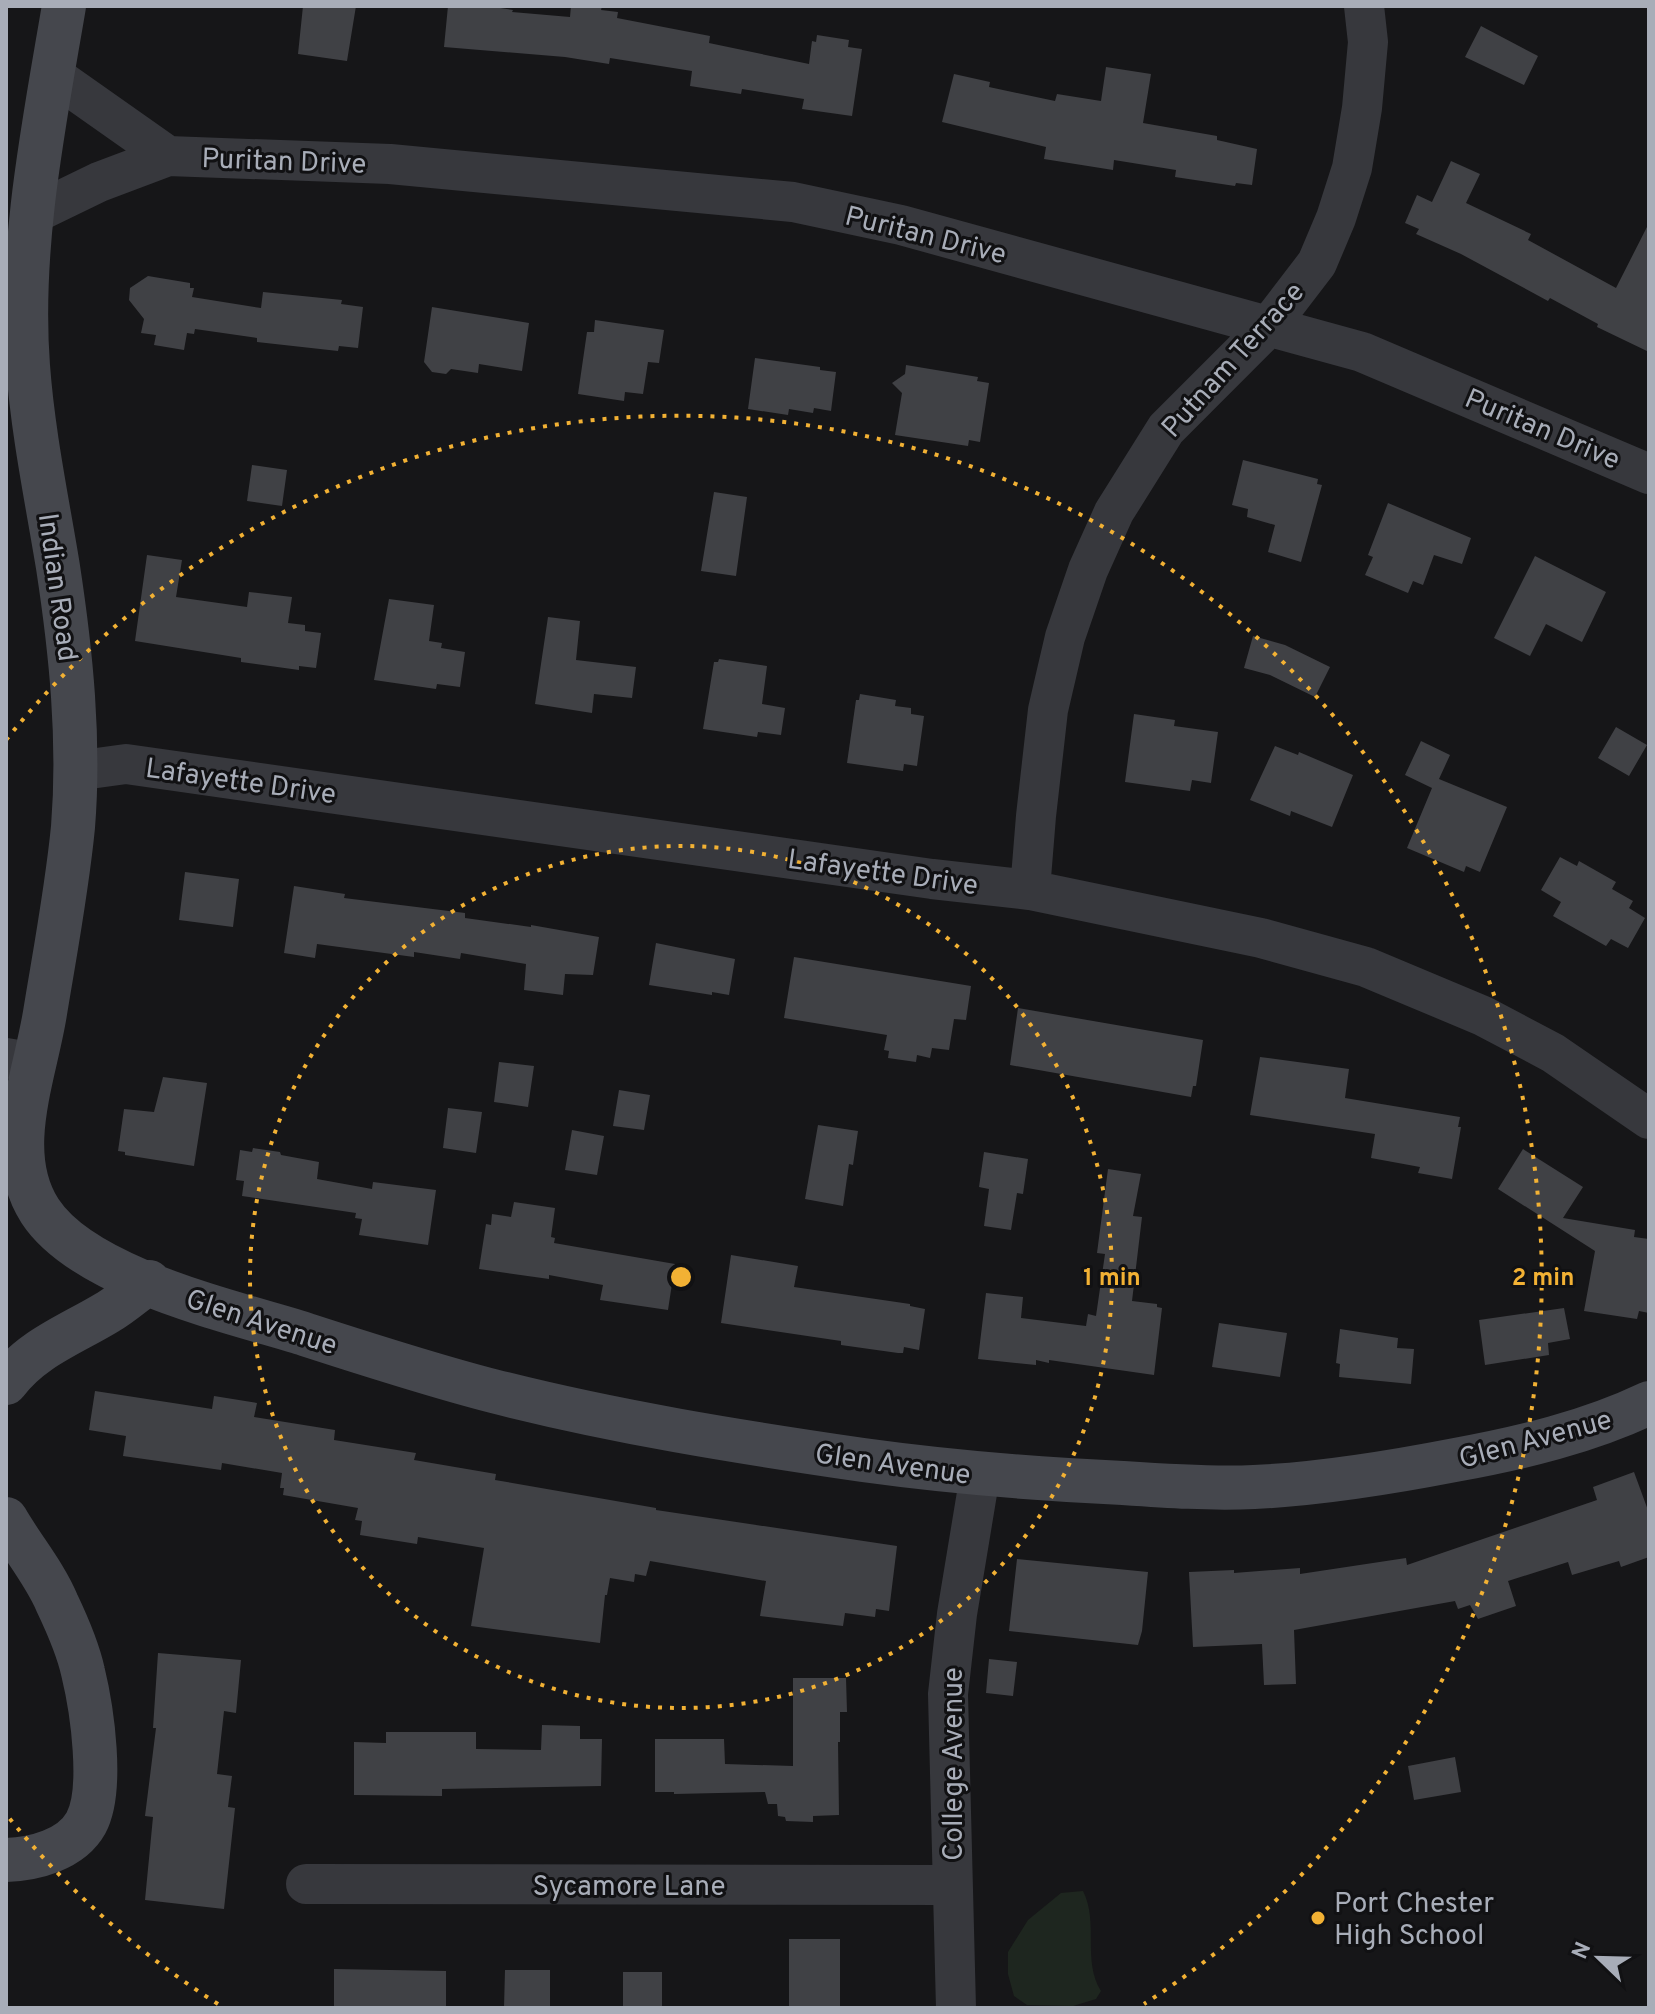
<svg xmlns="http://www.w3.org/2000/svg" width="1655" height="2014" viewBox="0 0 1655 2014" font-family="Overpass,sans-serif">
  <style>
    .green { fill: #1e261f }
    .building { fill: #404145 }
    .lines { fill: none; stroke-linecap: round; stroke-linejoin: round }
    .street { stroke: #37383d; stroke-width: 40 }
    .secondary { stroke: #45474d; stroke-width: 44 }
    .ring { fill: none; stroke: #f2b134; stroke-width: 4; stroke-dasharray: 4 8 }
    .poi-dot { fill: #f2b134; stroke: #111113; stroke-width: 3 }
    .labels { text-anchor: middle; stroke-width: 6; stroke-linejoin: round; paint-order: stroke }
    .street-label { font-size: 28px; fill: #a8adb8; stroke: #111113 }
    .poi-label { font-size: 28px; fill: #a8adb8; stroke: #111113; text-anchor: start }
    .centre { fill: #f2b134; stroke: #111113; stroke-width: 4 }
    .ring-label { font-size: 24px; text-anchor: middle; font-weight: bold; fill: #f2b134; stroke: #111113; stroke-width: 6; stroke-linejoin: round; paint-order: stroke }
  </style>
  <rect width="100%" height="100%" fill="#161618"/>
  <!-- green -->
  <path class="green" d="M 1083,1891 C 1099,1922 1082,1961 1101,1991 L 1096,1999 L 1073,2006 L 1027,2005 L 1014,1996 L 1008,1974 L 1008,1952 L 1028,1920 L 1061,1893 Z"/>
  <!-- building -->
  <path class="building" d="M 303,6 L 356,6 L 347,61 L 298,54 Z
    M 448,6 L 488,6 L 513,10 L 512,12 L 570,17 L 571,6 L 602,6 L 601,10 L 618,12 L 617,18 L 710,36 L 709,43 L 809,64 L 812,41 L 816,42 L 817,35 L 849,40 L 848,47 L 862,49 L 852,116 L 802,109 L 804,99 L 742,89 L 741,94 L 690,86 L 692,71 L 610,58 L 609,64 L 565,57 L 444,47 Z
    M 1481,26 L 1538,56 L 1524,85 L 1465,57 Z
    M 1106,67 L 1151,74 L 1143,123 L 1217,136 L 1217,140 L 1257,149 L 1252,185 L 1236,183 L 1235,186 L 1175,177 L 1176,170 L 1114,160 L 1113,170 L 1044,159 L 1046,147 L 942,122 L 954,74 L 990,82 L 989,87 L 1055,101 L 1057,94 L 1101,101 Z
    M 1451,161 L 1480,174 L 1466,203 L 1531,234 L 1528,240 L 1616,288 L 1649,223 L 1649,352 L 1597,327 L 1598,324 L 1550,298 L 1548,301 L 1461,254 L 1416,234 L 1419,229 L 1405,223 L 1417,195 L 1432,202 Z
    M 148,276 L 190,283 L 190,288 L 194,288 L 192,297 L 261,308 L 263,292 L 342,300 L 341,304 L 363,307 L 358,348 L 339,346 L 338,351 L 257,342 L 257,338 L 195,329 L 194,334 L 187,333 L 184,350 L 154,345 L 156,335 L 141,333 L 144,319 L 129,300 L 130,288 Z
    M 432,307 L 529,323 L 522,371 L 479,364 L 478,373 L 451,369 L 446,374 L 432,372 L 424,362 Z
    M 595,320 L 664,330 L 659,363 L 648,362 L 643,394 L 625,392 L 624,401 L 578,394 L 587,332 L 594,332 Z
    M 755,358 L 820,367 L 820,370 L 836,372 L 831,411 L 814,408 L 813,413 L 789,409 L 788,415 L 748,409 Z
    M 906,365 L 978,377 L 977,381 L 989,383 L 980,442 L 969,440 L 968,446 L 895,435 L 902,393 L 892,383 L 905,374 Z
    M 1243,460 L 1318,479 L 1317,484 L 1322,485 L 1301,562 L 1268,552 L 1275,525 L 1247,517 L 1248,509 L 1232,505 Z
    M 252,465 L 287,470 L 282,506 L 247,501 Z
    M 714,492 L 747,497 L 736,576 L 701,571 Z
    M 1388,503 L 1471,538 L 1462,564 L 1434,555 L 1423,585 L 1413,581 L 1408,593 L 1365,575 L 1373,557 L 1368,555 Z
    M 147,555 L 182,560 L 176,597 L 247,607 L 249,592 L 292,597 L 288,623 L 305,625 L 305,631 L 321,633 L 316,668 L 299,666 L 299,670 L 241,662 L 241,658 L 135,641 Z
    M 1535,556 L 1606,592 L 1582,642 L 1546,624 L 1530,656 L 1494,638 Z
    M 389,599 L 434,605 L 429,641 L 442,643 L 441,648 L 465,652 L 460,687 L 437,684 L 436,689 L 374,680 Z
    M 548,617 L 580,621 L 576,660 L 636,667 L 632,698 L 594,694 L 592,713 L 535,704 Z
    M 1253,636 L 1285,645 L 1330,667 L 1315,697 L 1270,675 L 1244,668 Z
    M 719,659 L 767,666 L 762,704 L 785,708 L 781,735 L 758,732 L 757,737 L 703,729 L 714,662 L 718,662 Z
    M 860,694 L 896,700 L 895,706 L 911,708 L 911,714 L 924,716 L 917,766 L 904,764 L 903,771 L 847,763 L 856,700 L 859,700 Z
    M 1134,714 L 1175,720 L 1174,726 L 1218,732 L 1211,783 L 1192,780 L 1190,791 L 1125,782 Z
    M 1616,727 L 1647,745 L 1629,776 L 1598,758 Z
    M 1421,741 L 1450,755 L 1439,779 L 1507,807 L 1480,872 L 1466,866 L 1464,872 L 1407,848 L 1432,788 L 1405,775 Z
    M 1275,746 L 1298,755 L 1299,752 L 1353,775 L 1332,827 L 1291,811 L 1290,816 L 1250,800 Z
    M 1560,857 L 1577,866 L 1579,861 L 1616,882 L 1612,889 L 1633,901 L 1629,908 L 1645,918 L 1628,948 L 1611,939 L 1606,946 L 1553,916 L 1561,902 L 1541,890 Z
    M 185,872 L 239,879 L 233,927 L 179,920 Z
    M 294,886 L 345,894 L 344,898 L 465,913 L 465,918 L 531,927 L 531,925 L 599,937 L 593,975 L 565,974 L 563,995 L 524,990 L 526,964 L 461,953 L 460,959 L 414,952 L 414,957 L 317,944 L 315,958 L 284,953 Z
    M 656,943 L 735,959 L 729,995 L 712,992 L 712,995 L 649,985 Z
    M 794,957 L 971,986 L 966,1020 L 954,1019 L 949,1050 L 932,1048 L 930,1058 L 917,1055 L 916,1062 L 888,1058 L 889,1051 L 884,1050 L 887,1035 L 784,1018 Z
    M 1018,1008 L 1203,1040 L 1196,1086 L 1193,1086 L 1191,1097 L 1010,1065 Z
    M 1260,1057 L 1349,1069 L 1345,1098 L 1460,1117 L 1458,1127 L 1461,1127 L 1452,1179 L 1418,1173 L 1420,1167 L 1371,1158 L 1375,1134 L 1250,1115 Z
    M 499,1062 L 534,1066 L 528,1107 L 494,1102 Z
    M 163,1077 L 207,1083 L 194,1166 L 125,1155 L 125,1152 L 118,1151 L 124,1109 L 154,1112 Z
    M 619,1090 L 650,1095 L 644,1130 L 613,1126 Z
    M 448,1108 L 482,1112 L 476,1153 L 443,1148 Z
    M 818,1125 L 858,1131 L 853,1165 L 849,1164 L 843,1206 L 805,1199 Z
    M 572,1130 L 604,1136 L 597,1175 L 565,1170 Z
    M 253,1148 L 280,1152 L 281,1155 L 319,1162 L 317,1179 L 372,1189 L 373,1182 L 436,1190 L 428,1245 L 359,1235 L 362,1219 L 355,1218 L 356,1213 L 242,1196 L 244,1181 L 236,1180 L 240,1150 L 252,1152 Z
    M 1523,1149 L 1583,1187 L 1563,1218 L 1635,1230 L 1634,1237 L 1649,1239 L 1649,1313 L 1639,1311 L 1637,1319 L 1584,1311 L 1595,1251 L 1498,1189 Z
    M 984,1152 L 1028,1159 L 1023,1194 L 1017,1193 L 1011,1230 L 984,1226 L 989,1189 L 979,1187 Z
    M 1108,1169 L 1141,1174 L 1133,1216 L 1142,1217 L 1132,1301 L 1157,1304 L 1157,1307 L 1162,1308 L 1154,1375 L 1049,1360 L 1049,1363 L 1036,1360 L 1036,1365 L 978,1359 L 986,1293 L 1023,1297 L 1021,1318 L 1086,1326 L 1088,1314 L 1096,1316 L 1105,1254 L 1097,1253 Z
    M 514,1202 L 555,1208 L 551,1237 L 555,1238 L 554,1243 L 675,1264 L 668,1310 L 600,1300 L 603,1285 L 549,1275 L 549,1279 L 479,1269 L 486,1224 L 491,1225 L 492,1214 L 511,1217 Z
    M 731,1255 L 798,1266 L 794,1287 L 910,1304 L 910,1306 L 925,1309 L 919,1350 L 904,1347 L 903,1353 L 898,1353 L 841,1345 L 841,1341 L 721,1323 Z
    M 1564,1308 L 1570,1339 L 1548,1343 L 1549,1355 L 1485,1365 L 1479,1320 Z
    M 1219,1323 L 1287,1333 L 1280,1377 L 1212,1367 Z
    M 1340,1329 L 1398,1338 L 1397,1348 L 1414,1349 L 1411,1384 L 1339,1377 L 1340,1364 L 1336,1363 Z
    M 95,1391 L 212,1409 L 214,1396 L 257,1403 L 254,1417 L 335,1430 L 334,1440 L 416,1453 L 414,1460 L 496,1474 L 495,1480 L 656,1508 L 656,1510 L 897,1546 L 889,1611 L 876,1609 L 875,1617 L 845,1613 L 843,1626 L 760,1616 L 766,1581 L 650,1561 L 646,1576 L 635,1574 L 634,1582 L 610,1578 L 607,1595 L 605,1595 L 600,1643 L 471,1626 L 484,1548 L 418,1537 L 417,1544 L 360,1535 L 362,1521 L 355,1520 L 358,1508 L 283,1495 L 284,1488 L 280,1488 L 282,1473 L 222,1463 L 221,1470 L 123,1456 L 126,1436 L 89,1430 Z
    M 1634,1472 L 1649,1513 L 1649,1557 L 1621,1567 L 1619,1561 L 1572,1575 L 1568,1562 L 1508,1581 L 1516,1606 L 1478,1619 L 1470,1605 L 1458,1609 L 1455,1601 L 1294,1630 L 1296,1684 L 1264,1685 L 1262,1644 L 1193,1647 L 1189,1572 L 1234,1570 L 1234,1573 L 1300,1568 L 1300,1574 L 1406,1558 L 1407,1565 L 1597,1500 L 1593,1487 Z
    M 1017,1559 L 1148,1572 L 1142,1631 L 1138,1645 L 1009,1631 Z
    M 158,1653 L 241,1660 L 236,1713 L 224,1711 L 217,1774 L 232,1776 L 228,1807 L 235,1808 L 224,1909 L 145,1900 L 153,1817 L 145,1816 L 156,1728 L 153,1728 Z
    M 989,1659 L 1017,1662 L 1013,1696 L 986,1693 Z
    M 793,1678 L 846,1678 L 847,1712 L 840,1712 L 840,1742 L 838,1742 L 839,1815 L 813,1816 L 813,1822 L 786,1821 L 785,1817 L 778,1816 L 777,1804 L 768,1804 L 765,1792 L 674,1794 L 674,1792 L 655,1792 L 655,1739 L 724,1739 L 725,1764 L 793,1766 Z
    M 542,1725 L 580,1726 L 580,1739 L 602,1739 L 601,1786 L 442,1789 L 442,1796 L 354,1795 L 354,1742 L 386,1743 L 386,1732 L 476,1732 L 476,1749 L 541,1750 Z
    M 1455,1757 L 1461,1792 L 1414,1800 L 1408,1766 Z
    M 789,1939 L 840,1939 L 840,2008 L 789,2008 Z
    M 334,1969 L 446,1971 L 446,2008 L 334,2008 Z
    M 505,1970 L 550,1970 L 550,2008 L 504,2008 Z
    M 623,1972 L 662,1972 L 662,2008 L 623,2008 Z"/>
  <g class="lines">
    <!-- street -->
    <path class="street" d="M 53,75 L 168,156
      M 33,214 L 99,182 L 168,156 L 390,164 L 793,202 L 901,225 L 1362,352 L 1649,474
      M 75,771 L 126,764 L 932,879 L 1030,890 L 1261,938 L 1366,967 L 1483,1016 L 1553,1053 L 1649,1119
      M 1030,890 L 1036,816 L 1048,710 L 1065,637 L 1088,570 L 1114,512 L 1166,429 L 1268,327 L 1317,263 L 1336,218 L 1352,168 L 1362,108 L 1368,42 L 1364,6
      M 6,1058 L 36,1063
      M 306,1884 L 952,1885
      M 956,2008 L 948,1694 L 957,1614 L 980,1475"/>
    <!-- secondary -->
    <path class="secondary" d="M 64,6 C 44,124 19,246 28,366 C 33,434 47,500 58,567 C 71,652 80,740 73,827 C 67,889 55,952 45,1013 C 35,1076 2,1152 40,1211 C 83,1277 225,1310 298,1332 C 363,1353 427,1374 493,1391 C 614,1422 739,1442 863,1460 C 950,1472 1036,1479 1123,1483 C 1166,1486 1211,1489 1254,1487 C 1321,1484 1388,1473 1455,1460 C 1521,1448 1588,1432 1649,1403
      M 6,1383 C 32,1348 72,1334 108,1312 C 122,1304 135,1292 149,1282
      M 6,1519 C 22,1547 45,1574 57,1603 C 67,1624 78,1649 83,1672 C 92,1709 104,1790 86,1823 C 71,1850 34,1859 6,1860"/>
  </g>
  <!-- distance rings -->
  <g class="ring">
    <circle cx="681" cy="1277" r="431"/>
    <path d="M218 2004A862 862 0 0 1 6 1814M6 740A862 862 0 1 1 1144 2004"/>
  </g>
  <!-- markers -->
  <circle class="poi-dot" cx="1318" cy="1918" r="8"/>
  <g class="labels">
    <!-- street labels -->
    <g class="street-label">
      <text transform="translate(284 160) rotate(2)" y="10">Puritan Drive</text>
      <text transform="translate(926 234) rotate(14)" y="10">Puritan Drive</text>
      <text transform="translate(1232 359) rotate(-48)" y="10">Putnam Terrace</text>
      <text transform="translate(1543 428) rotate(23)" y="10">Puritan Drive</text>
      <text transform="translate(59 587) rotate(82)" y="10">Indian Road</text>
      <text transform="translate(241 780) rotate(8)" y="10">Lafayette Drive</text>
      <text transform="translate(883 871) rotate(8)" y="10">Lafayette Drive</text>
      <text transform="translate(262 1321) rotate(18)" y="10">Glen Avenue</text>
      <text transform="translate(1535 1438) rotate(-15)" y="10">Glen Avenue</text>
      <text transform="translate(893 1463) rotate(8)" y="10">Glen Avenue</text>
      <text transform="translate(952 1764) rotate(-90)" y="10">College Avenue</text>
      <text x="629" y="1895">Sycamore Lane</text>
    </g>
    <!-- poi labels -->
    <g class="poi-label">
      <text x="1334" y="1912">Port Chester<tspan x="1334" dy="32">High School</tspan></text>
    </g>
  </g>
  <circle cx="681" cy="1277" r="12" class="centre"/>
  <g class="ring-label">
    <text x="1112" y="1285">1 min</text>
    <text x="1543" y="1285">2 min</text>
  </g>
  <!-- border -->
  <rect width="1655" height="2014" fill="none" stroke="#a8adb8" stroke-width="16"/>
  <!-- north arrow -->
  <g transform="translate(1599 1958) rotate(293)" stroke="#111113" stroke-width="6" paint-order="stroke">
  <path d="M0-6L14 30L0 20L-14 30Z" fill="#a8adb8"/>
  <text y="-12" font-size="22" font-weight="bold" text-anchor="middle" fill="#a8adb8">N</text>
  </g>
</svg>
